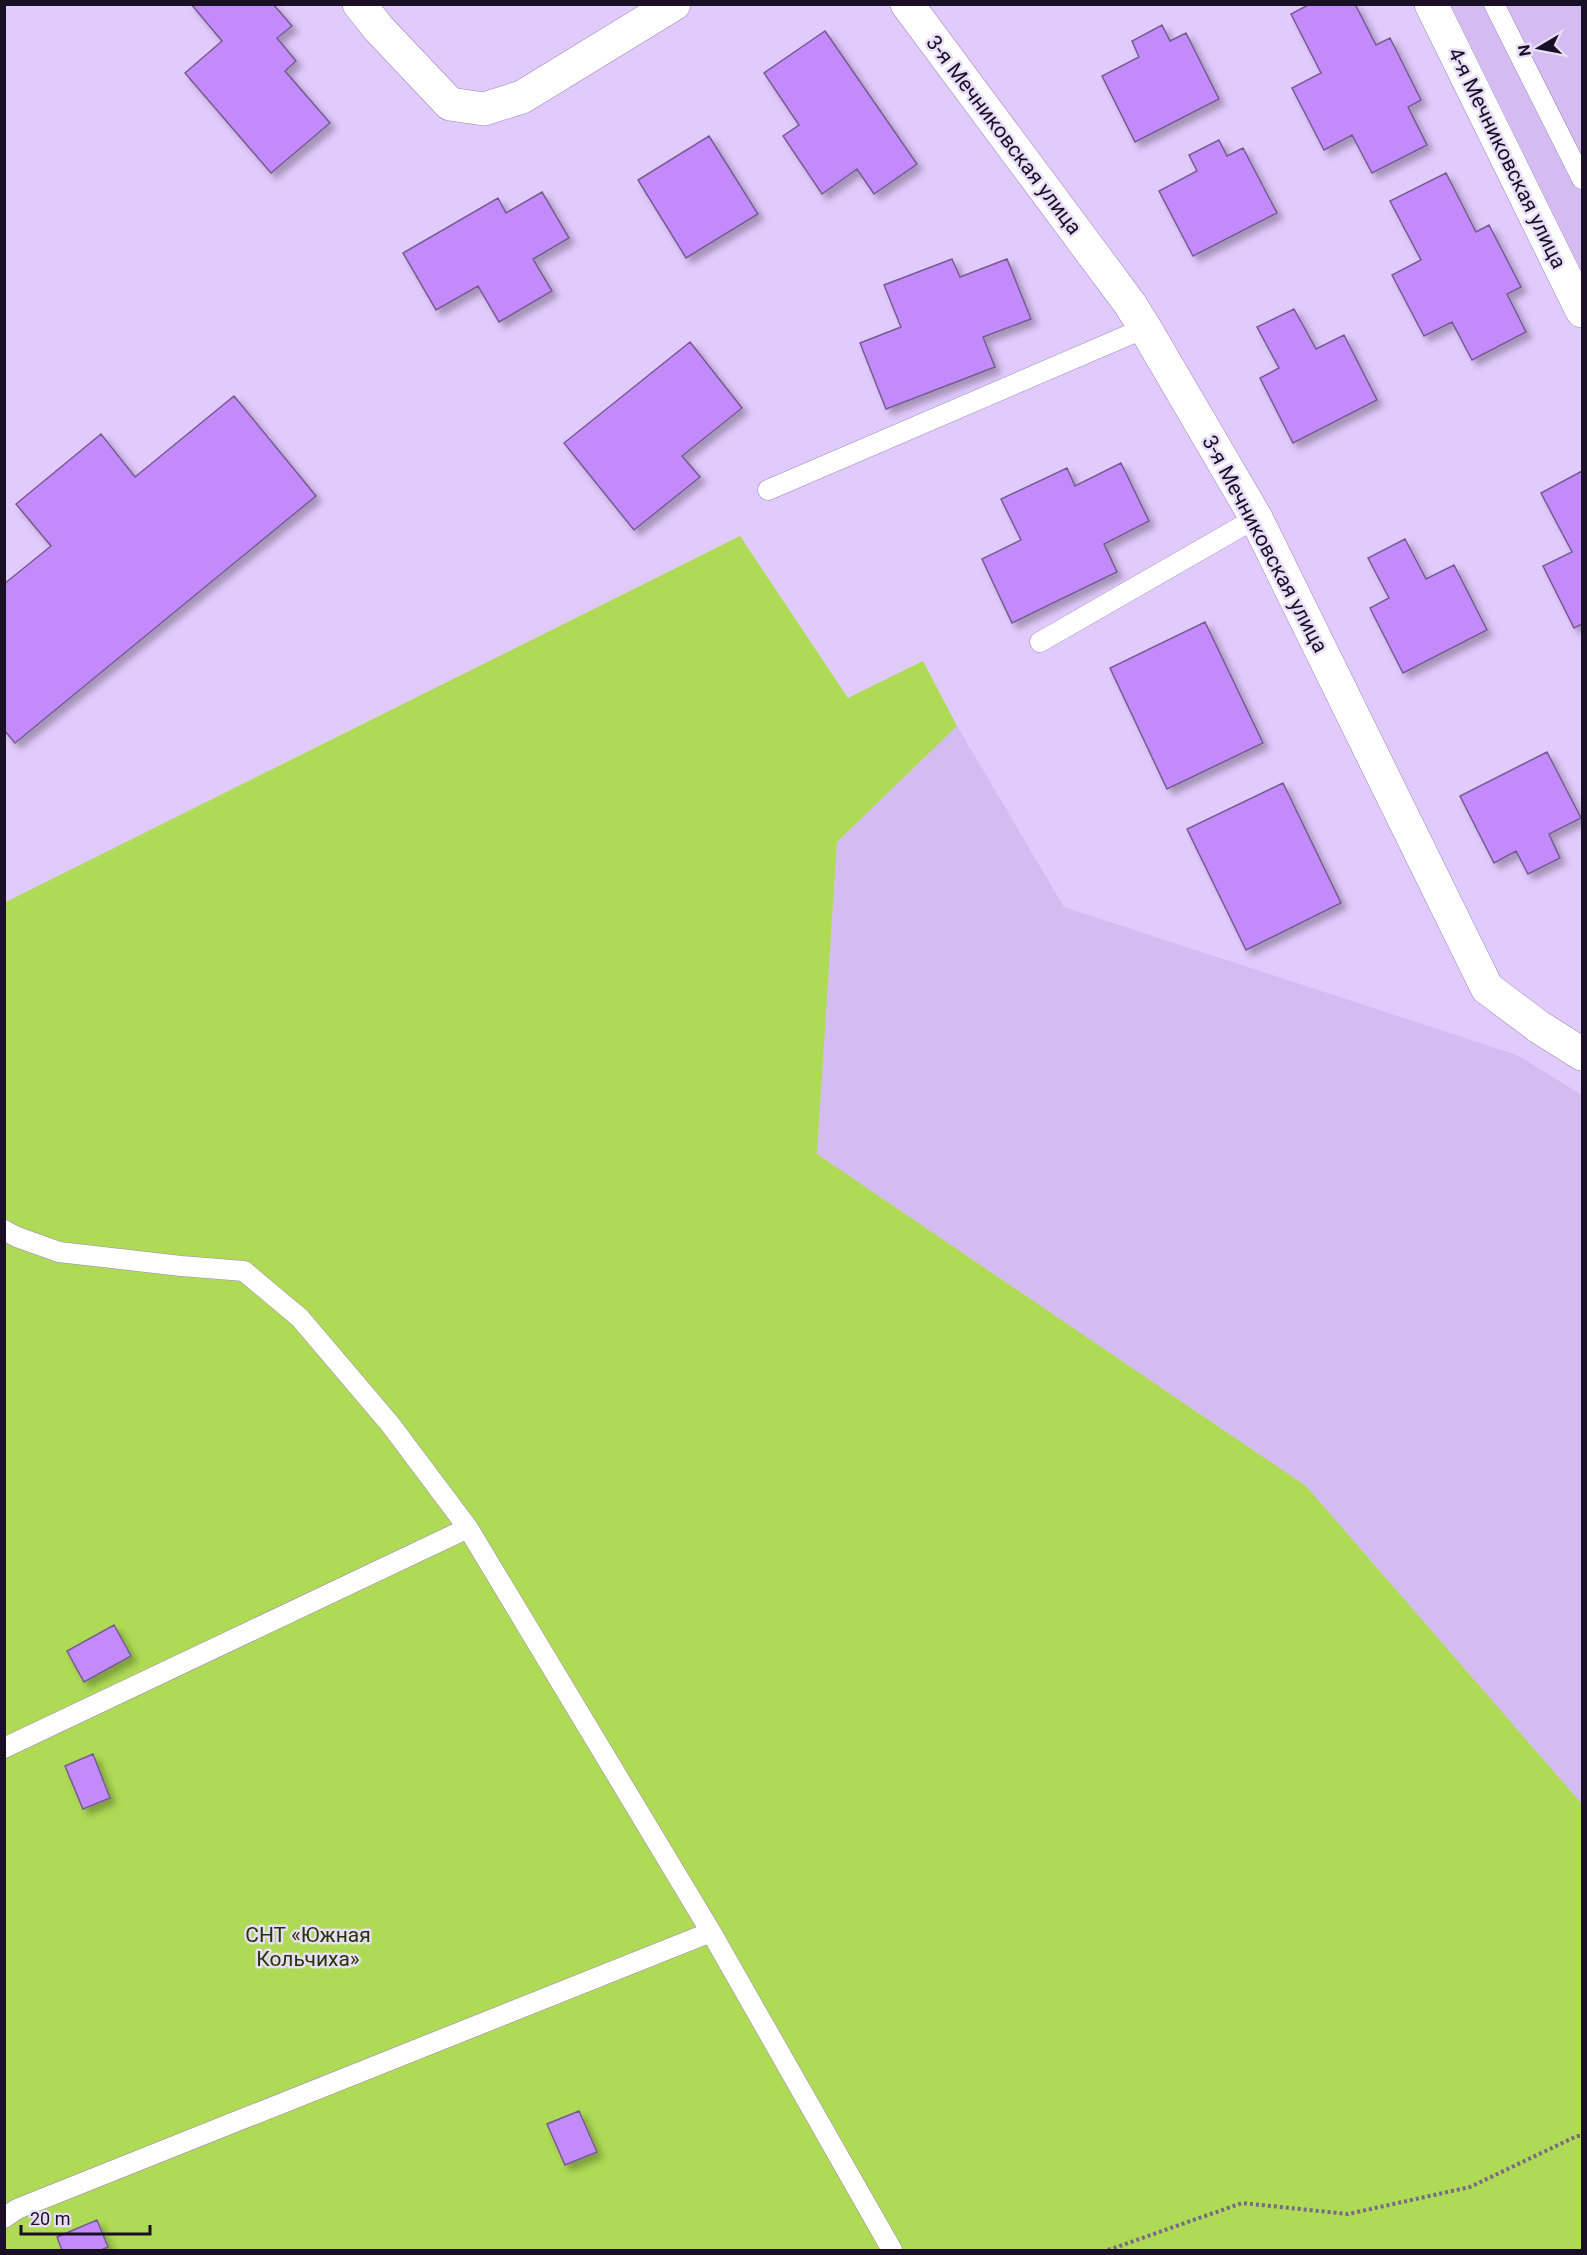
<svg xmlns="http://www.w3.org/2000/svg" width="1587" height="2255" viewBox="0 0 1587 2255" font-family="Roboto,sans-serif">
  <style>
    .built { fill: #d4bcf2 }
    .green { fill: #aeda55 }
    .building { fill: #c38afc; stroke: #755b91; stroke-width: 1.5; filter: url(#shadow) }
    .lines { fill: none; stroke-linecap: round; stroke-linejoin: round }
    .lane-casing { stroke: #9f84bd; stroke-width: 21 }
    .street-casing { stroke: #9f84bd; stroke-width: 34 }
    .path { stroke: #78688a; stroke-width: 4; stroke-dasharray: 3 3; stroke-linecap: butt }
    .lane { stroke: #fff; stroke-width: 20 }
    .street { stroke: #fff; stroke-width: 33 }
    .labels { text-anchor: middle; stroke-width: 5; stroke-linejoin: round; paint-order: stroke }
    .street-label { font-size: 21px; fill: #1a1025; stroke: #e8ddf6 }
    .park-label { font-size: 21px; fill: #253500; stroke: #e8ddf6 }
  </style>
  <defs>
    <filter id="shadow"><feDropShadow dx="5.5" dy="5.5" stdDeviation="3" flood-color="#0004"/></filter>
  </defs>
  <rect width="100%" height="100%" fill="#e1cafc"/>
  <!-- built -->
  <path class="built" d="M 1451,5 L 1582,5 L 1582,271 Z
    M 957,726 L 1064,907 L 1517,1055 L 1582,1095 L 1582,1804 L 1306,1486 L 817,1154 L 837,842 Z"/>
  <!-- green -->
  <path class="green" d="M 740,536 L 848,698 L 923,661 L 957,726 L 837,842 L 817,1154 L 1306,1486 L 1582,1804 L 1582,2250 L 5,2250 L 4,903 Z"/>
  <!-- building -->
  <path class="building" d="M 191,4 L 273,4 L 292,26 L 277,38 L 296,61 L 285,71 L 330,123 L 271,173 L 185,73 L 222,41 Z
    M 1310,4 L 1355,4 L 1376,45 L 1390,38 L 1421,100 L 1408,107 L 1427,145 L 1372,173 L 1352,135 L 1324,150 L 1292,88 L 1321,73 L 1291,14 Z
    M 1162,25 L 1170,41 L 1186,33 L 1219,99 L 1135,142 L 1102,76 L 1139,57 L 1132,41 Z
    M 825,31 L 917,164 L 874,194 L 857,169 L 822,194 L 783,136 L 799,125 L 764,73 Z
    M 709,136 L 758,214 L 686,258 L 638,180 Z
    M 1219,140 L 1227,156 L 1243,148 L 1277,213 L 1193,256 L 1159,191 L 1197,171 L 1189,155 Z
    M 1446,173 L 1476,232 L 1489,225 L 1521,287 L 1507,294 L 1526,332 L 1472,360 L 1452,322 L 1424,336 L 1392,275 L 1421,260 L 1390,201 Z
    M 542,192 L 569,238 L 533,259 L 552,291 L 499,322 L 478,286 L 436,310 L 403,253 L 498,198 L 506,213 Z
    M 952,259 L 960,277 L 1007,259 L 1031,319 L 983,337 L 995,367 L 886,409 L 860,343 L 901,327 L 884,285 Z
    M 1294,309 L 1316,349 L 1344,335 L 1377,400 L 1293,443 L 1260,378 L 1279,368 L 1257,327 Z
    M 690,342 L 742,408 L 682,456 L 700,477 L 634,530 L 564,443 Z
    M 234,396 L 316,496 L 15,743 L 4,730 L 4,584 L 51,546 L 16,504 L 101,434 L 135,477 Z
    M 1121,463 L 1149,521 L 1104,544 L 1117,572 L 1012,623 L 982,559 L 1021,540 L 1001,499 L 1067,468 L 1075,486 Z
    M 1582,471 L 1582,624 L 1574,628 L 1543,566 L 1572,552 L 1541,493 Z
    M 1405,539 L 1426,579 L 1454,565 L 1487,630 L 1403,673 L 1370,608 L 1389,598 L 1368,558 Z
    M 1205,622 L 1263,743 L 1167,789 L 1110,668 Z
    M 1547,752 L 1581,818 L 1549,834 L 1560,858 L 1528,874 L 1516,851 L 1494,863 L 1460,796 Z
    M 1283,783 L 1341,903 L 1246,950 L 1187,829 Z
    M 114,1625 L 131,1656 L 84,1682 L 67,1651 Z
    M 93,1754 L 110,1798 L 83,1809 L 65,1766 Z
    M 579,2111 L 597,2152 L 565,2165 L 547,2124 Z
    M 97,2220 L 108,2247 L 101,2250 L 62,2250 L 57,2237 Z"/>
  <g class="lines">
    <defs>
      <path id="lane" d="M 1494,4 L 1582,179
        M 768,490 L 1145,328
        M 1040,642 L 1256,518
        M 4,1230 L 17,1237 L 59,1252 L 181,1266 L 244,1271 L 300,1318 L 390,1424 L 468,1528 L 711,1932 L 892,2250
        M 4,1748 L 468,1528
        M 4,2218 L 17,2209 L 711,1932"/>
      <path id="street" d="M 359,4 L 379,29 L 450,104 L 484,109 L 522,97 L 674,4
        M 907,4 L 1130,304 L 1145,328 L 1256,518 L 1487,988 L 1539,1027 L 1582,1054
        M 1431,4 L 1582,311"/>
    </defs>
    <!-- lane casing -->
    <use href="#lane" class="lane-casing"/>
    <!-- street casing -->
    <use href="#street" class="street-casing"/>
    <!-- path -->
    <path class="path" d="M 1108,2250 L 1242,2203 L 1348,2214 L 1470,2187 L 1577,2136 L 1582,2136"/>
    <!-- lane -->
    <use href="#lane" class="lane"/>
    <!-- street -->
    <use href="#street" class="street"/>
  </g>
  <g class="labels">
    <!-- street labels -->
    <g class="street-label">
      <text transform="translate(1004 135) rotate(53)" y="7">3-я Мечниковская улица</text>
      <text transform="translate(1507 158) rotate(64)" y="7">4-я Мечниковская улица</text>
      <text transform="translate(1265 544) rotate(62)" y="7">3-я Мечниковская улица</text>
    </g>
    <!-- park labels -->
    <g class="park-label">
      <text x="308" y="1942">СНТ «Южная<tspan x="308" dy="24">Кольчиха»</tspan></text>
    </g>
  </g>
  <!-- border -->
  <rect width="1587" height="2255" fill="none" stroke="#1a1025" stroke-width="12"/>
  <!-- north arrow -->
  <g transform="translate(1539 48) rotate(260)" stroke="#e8ddf6" stroke-width="4.5" paint-order="stroke">
  <path d="M0-4.5L10 22L0 15L-10 22Z" fill="#1a1025"/>
  <text y="-9" font-size="16" font-weight="bold" text-anchor="middle" fill="#1a1025">N</text>
  </g>
  <!-- scale -->
  <path d="M21 2225v9h129v-9" fill="none" stroke="#1a1025" stroke-width="3"/>
  <text x="30" y="2225" font-size="18" fill="#1a1025" stroke="#e8ddf6" stroke-width="4.5" paint-order="stroke">20 m</text>
</svg>
